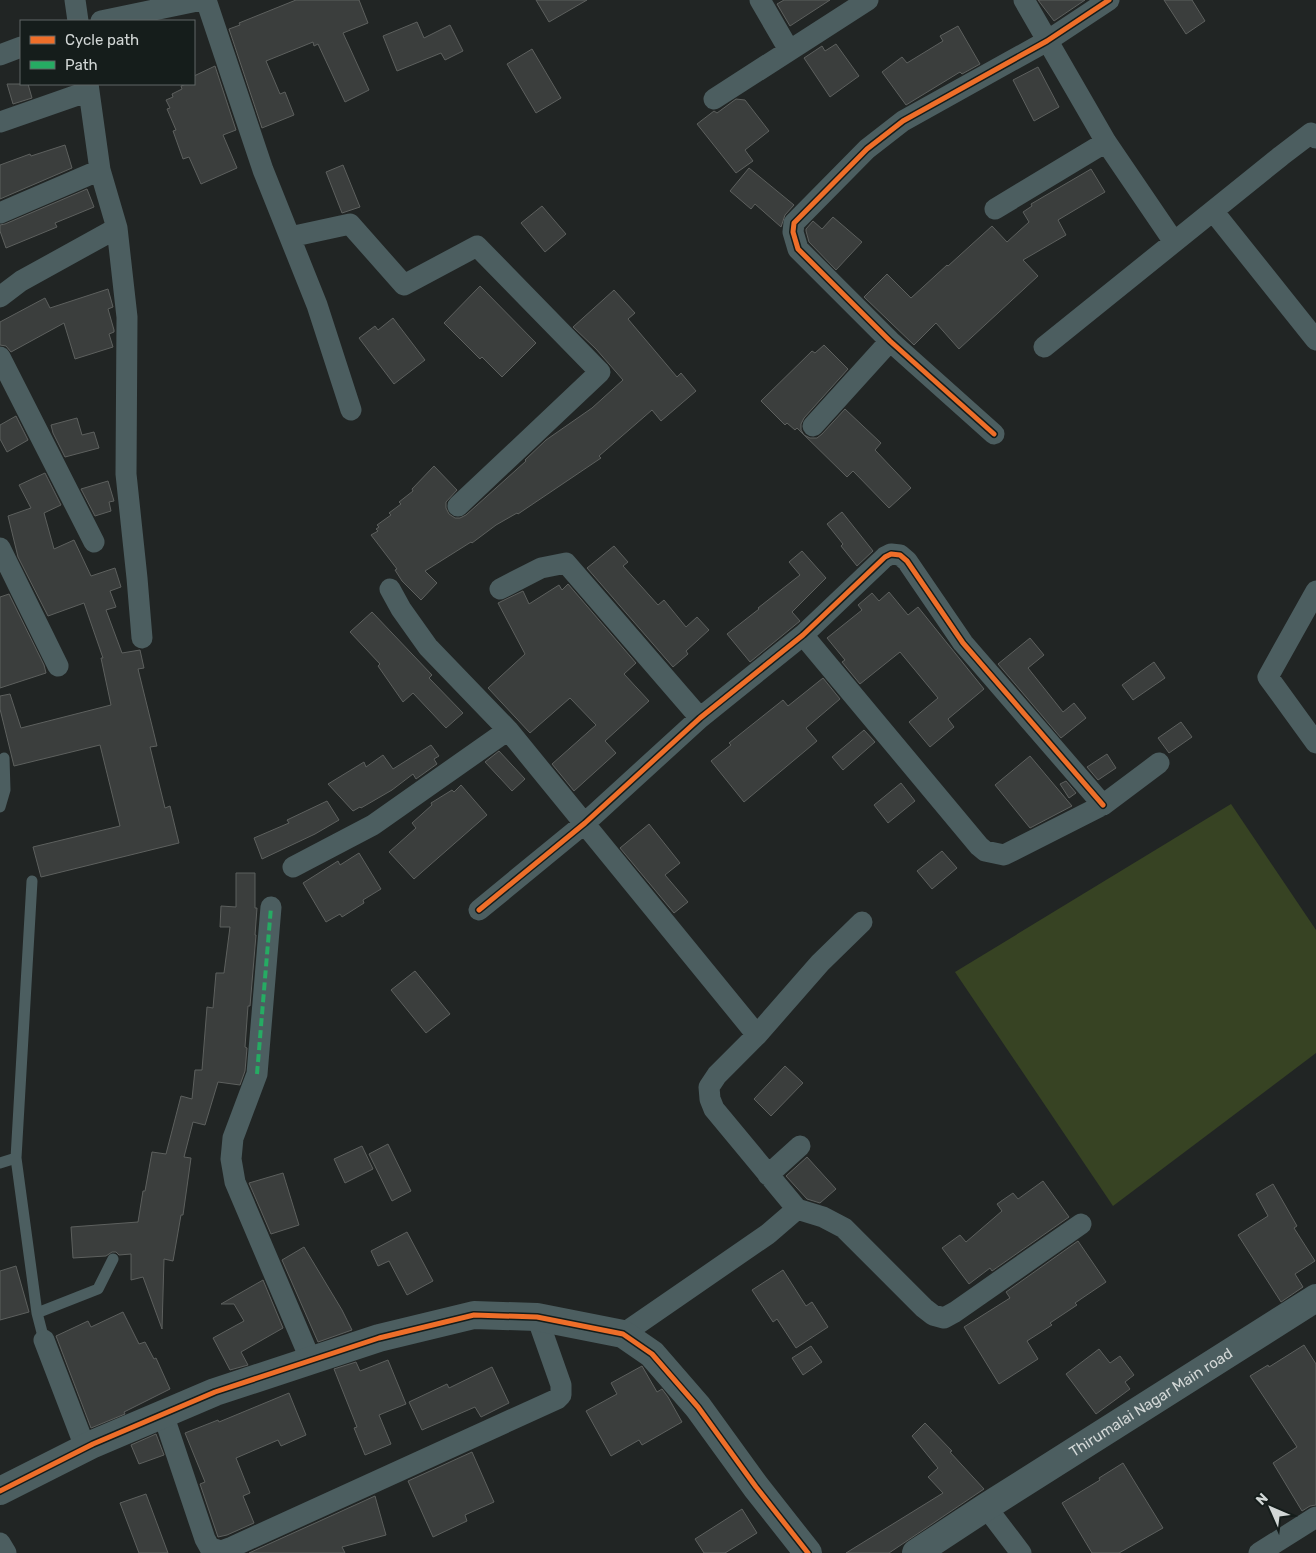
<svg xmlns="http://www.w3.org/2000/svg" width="1316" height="1553" viewBox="0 0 1316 1553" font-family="Rubik,sans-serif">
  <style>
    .green { fill: #374323 }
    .building { fill: #3b3e3d; stroke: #5d605e }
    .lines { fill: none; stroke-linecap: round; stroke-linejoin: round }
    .service { stroke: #4c5e60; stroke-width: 11 }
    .minor { stroke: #4c5e60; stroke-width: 21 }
    .tertiary { stroke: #4c5e60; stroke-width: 28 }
    .quiet { stroke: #26ab63; stroke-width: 4; stroke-dasharray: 8 4; stroke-linecap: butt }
    .cycleway-casing { stroke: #151d1b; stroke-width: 8 }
    .cycleway { stroke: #ee6e29; stroke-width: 5 }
    .labels { text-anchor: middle; stroke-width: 5; stroke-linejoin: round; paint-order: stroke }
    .street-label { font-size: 15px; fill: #d2d7d6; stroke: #151d1b }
  </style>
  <rect width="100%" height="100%" fill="#212524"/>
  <!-- green -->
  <path class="green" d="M 1231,804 L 1316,930 L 1316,1053 L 1113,1206 L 955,972 Z"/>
  <!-- building -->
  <path class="building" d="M 296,0 L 359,0 L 368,23 L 343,33 L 369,90 L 345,102 L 318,44 L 314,46 L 313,42 L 266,61 L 280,94 L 285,92 L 294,115 L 262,128 L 229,29 L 240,25 L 239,23 Z
    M 536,0 L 587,0 L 549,22 Z
    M 784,0 L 830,0 L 790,26 L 777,4 Z
    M 1038,0 L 1085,0 L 1054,21 Z
    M 1164,0 L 1192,0 L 1205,21 L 1186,34 Z
    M 417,22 L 424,38 L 450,25 L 463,51 L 445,60 L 441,53 L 397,71 L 383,36 Z
    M 958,26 L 980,64 L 962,74 L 960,72 L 906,105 L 882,72 L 902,57 L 907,63 L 943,41 L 940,36 Z
    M 836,44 L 859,76 L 830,97 L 804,58 L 822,46 L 825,51 Z
    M 532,49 L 561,98 L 536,113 L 507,64 Z
    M 215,66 L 236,130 L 223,135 L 237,168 L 201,184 L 189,157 L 183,159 L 173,131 L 176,130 L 167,109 L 170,108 L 166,100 L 173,97 L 172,94 L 182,89 L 181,86 L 186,84 L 194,84 L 194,76 Z
    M 1038,67 L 1059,107 L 1034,121 L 1013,80 Z
    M 7,84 L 28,84 L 32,98 L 13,104 Z
    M 736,99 L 745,100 L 769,131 L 745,150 L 753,161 L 736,173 L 697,124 L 714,111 L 717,113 Z
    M 65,145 L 72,168 L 0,199 L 0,165 L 30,154 L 31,156 Z
    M 343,165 L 360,207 L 342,213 L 326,172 Z
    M 749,168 L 794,205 L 785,215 L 781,227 L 755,204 L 751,209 L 730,191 Z
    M 1091,169 L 1105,192 L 1058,220 L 1066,235 L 1023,260 L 1038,276 L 959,349 L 936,323 L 914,345 L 864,297 L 887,274 L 911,298 L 947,265 L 948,266 L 992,226 L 1007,242 L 1029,222 L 1023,212 L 1032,206 L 1031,204 Z
    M 87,189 L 94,207 L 55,223 L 57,227 L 6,248 L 0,231 L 0,225 L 5,224 Z
    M 542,206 L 566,234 L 545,252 L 521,223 Z
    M 833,217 L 862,242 L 836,270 L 809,242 L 806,231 L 806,229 L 813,221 L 822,229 Z
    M 480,286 L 536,343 L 502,377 L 482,357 L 480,359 L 444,323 Z
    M 108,289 L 113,307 L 108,309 L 114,330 L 114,332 L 109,334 L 113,347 L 75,359 L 64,323 L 11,352 L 6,346 L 0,345 L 0,322 L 45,298 L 50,308 Z
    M 614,290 L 635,313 L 628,319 L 677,377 L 681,373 L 696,391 L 661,421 L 652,410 L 599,456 L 601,458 L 518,514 L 517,513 L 496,525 L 472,543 L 471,542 L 425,571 L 437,583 L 421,600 L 402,581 L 395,570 L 397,569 L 371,535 L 378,531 L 376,529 L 379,527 L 377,525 L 391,515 L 389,513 L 401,504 L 399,502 L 413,491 L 412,489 L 434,466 L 457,490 L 446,502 L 446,508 L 449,514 L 455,518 L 460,518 L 466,515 L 526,461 L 525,460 L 546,440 L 592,408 L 623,380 L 596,349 L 573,327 Z
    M 393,318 L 425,360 L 394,384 L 359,338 L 375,326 L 378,330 Z
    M 824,345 L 848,369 L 804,418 L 801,424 L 801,430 L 804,435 L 810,438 L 817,438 L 822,434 L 845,409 L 881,443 L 875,450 L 911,488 L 889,508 L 853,471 L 847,477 L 797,428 L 795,430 L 787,423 L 785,425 L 761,401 L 812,351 L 815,353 Z
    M 16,416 L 28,440 L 7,452 L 0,439 L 0,425 Z
    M 77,418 L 82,435 L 94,432 L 99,448 L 65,457 L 53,433 L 51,425 Z
    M 45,473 L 61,505 L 44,513 L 54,549 L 74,540 L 91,576 L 115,568 L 121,587 L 110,591 L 116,607 L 106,610 L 122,653 L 140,650 L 144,668 L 138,669 L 157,746 L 150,747 L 165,808 L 170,806 L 179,843 L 41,877 L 33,847 L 120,826 L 100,745 L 14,766 L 0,709 L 0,696 L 10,694 L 21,728 L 111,705 L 101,658 L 103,658 L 84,603 L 48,616 L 18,557 L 8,516 L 31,508 L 19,485 Z
    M 108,481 L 114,501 L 109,502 L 111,511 L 95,516 L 81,489 Z
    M 842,512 L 873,551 L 857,566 L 841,546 L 843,544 L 827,524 Z
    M 614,546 L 628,562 L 623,566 L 658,605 L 664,600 L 686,627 L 697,617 L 709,630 L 686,651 L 688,654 L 673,667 L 587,568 Z
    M 802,551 L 826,578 L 792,612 L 800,621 L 750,662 L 727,634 L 759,609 L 758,608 L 800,575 L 789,562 Z
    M 568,584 L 636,663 L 624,674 L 649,701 L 605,741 L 616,753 L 574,791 L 552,764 L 596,725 L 570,698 L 530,733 L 488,688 L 525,654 L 498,603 L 523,591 L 529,604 L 559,585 L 562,590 Z
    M 889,592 L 908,615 L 918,607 L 984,689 L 948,719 L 954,727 L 930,747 L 909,722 L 938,698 L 900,652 L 860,684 L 842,662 L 845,660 L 827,638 L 862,610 L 858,605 L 872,593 L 879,601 Z
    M 9,594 L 44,665 L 46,673 L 0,688 L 0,597 Z
    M 372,612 L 432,675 L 429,678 L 463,713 L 446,728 L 413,693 L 403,702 L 378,666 L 380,664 L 350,632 Z
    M 1030,638 L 1044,655 L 1028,668 L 1063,712 L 1074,703 L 1086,718 L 1061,738 L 998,664 Z
    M 1154,662 L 1165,678 L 1133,700 L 1122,685 Z
    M 823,678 L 840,699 L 806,728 L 817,741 L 744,802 L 711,761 L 731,745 L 729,743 L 783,700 L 788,706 Z
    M 1181,722 L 1192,737 L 1169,753 L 1158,738 Z
    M 864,730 L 875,742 L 843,770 L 832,757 Z
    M 431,745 L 439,756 L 434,759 L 437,764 L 416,779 L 413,774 L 392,790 L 361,808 L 360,807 L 353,811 L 328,784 L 364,762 L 366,767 L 383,755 L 393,769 Z
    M 499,751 L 525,779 L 512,791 L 485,762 Z
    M 1107,754 L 1116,768 L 1098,780 L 1087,767 Z
    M 1030,756 L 1072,806 L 1030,828 L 995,785 Z
    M 1066,781 L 1076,793 L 1069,798 L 1060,784 Z
    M 901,783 L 915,801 L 888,823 L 874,805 Z
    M 461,785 L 487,815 L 414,879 L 389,852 L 416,828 L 412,823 L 432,805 L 431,803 L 452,790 L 454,792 Z
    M 327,801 L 339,820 L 315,834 L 262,859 L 254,838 L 289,823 L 287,820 Z
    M 649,824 L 680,863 L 665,875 L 688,902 L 674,913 L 620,848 Z
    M 942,851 L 957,868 L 932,889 L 917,871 Z
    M 359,853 L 381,889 L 363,900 L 364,903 L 342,917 L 340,914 L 326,922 L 303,883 L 338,861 L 340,865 Z
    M 236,873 L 255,873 L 255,908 L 257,908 L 255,935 L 256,935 L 250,1006 L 248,1006 L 245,1047 L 247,1048 L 245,1071 L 240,1085 L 218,1082 L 205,1125 L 193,1122 L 184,1157 L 191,1158 L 183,1215 L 181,1215 L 173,1261 L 164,1259 L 162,1329 L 143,1277 L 131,1280 L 131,1254 L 119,1255 L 116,1252 L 112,1252 L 106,1256 L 73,1258 L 71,1227 L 138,1222 L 143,1191 L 145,1191 L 152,1152 L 166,1154 L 181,1096 L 192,1099 L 195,1070 L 202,1070 L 207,1007 L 213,1008 L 216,973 L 224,973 L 230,927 L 220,927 L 221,906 L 236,907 Z
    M 415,971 L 450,1014 L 426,1033 L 391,990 Z
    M 785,1066 L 803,1083 L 771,1116 L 754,1099 Z
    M 388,1144 L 411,1191 L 392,1201 L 369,1154 Z
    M 362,1146 L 373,1169 L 345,1183 L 334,1159 Z
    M 807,1157 L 836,1189 L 820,1203 L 807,1199 L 786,1176 Z
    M 283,1173 L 299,1225 L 271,1234 L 249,1183 Z
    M 1043,1181 L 1069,1217 L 992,1271 L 990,1268 L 969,1284 L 942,1248 L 960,1235 L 966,1242 L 1002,1211 L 997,1204 L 1013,1193 L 1018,1199 Z
    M 1273,1184 L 1297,1226 L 1294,1228 L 1315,1261 L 1295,1274 L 1303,1287 L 1281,1302 L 1238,1235 L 1268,1216 L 1256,1194 Z
    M 407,1232 L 433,1281 L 407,1295 L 389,1261 L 378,1266 L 371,1251 Z
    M 1078,1241 L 1106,1282 L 1075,1303 L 1077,1305 L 1050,1323 L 1052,1325 L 1027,1341 L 1038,1359 L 999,1384 L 964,1327 L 1010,1298 L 1006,1292 Z
    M 304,1247 L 342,1310 L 352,1330 L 318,1342 L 282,1260 Z
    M 16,1266 L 29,1312 L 0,1320 L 0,1271 Z
    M 783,1270 L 806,1306 L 812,1302 L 828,1327 L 796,1348 L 777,1319 L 773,1322 L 752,1290 Z
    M 263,1280 L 283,1328 L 241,1352 L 248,1365 L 230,1370 L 213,1338 L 244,1321 L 234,1304 L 221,1304 Z
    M 123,1312 L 139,1344 L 145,1342 L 154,1359 L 156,1358 L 170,1389 L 124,1412 L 125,1414 L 91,1428 L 56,1336 L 88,1321 L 91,1327 Z
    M 1304,1345 L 1316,1364 L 1316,1505 L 1310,1506 L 1302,1511 L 1273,1463 L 1297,1447 L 1250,1376 L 1268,1365 L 1269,1367 Z
    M 811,1346 L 822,1362 L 803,1375 L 792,1358 Z
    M 1099,1349 L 1110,1363 L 1120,1356 L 1134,1375 L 1125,1382 L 1130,1389 L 1096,1414 L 1066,1374 Z
    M 388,1360 L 406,1404 L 379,1415 L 391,1444 L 365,1455 L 354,1428 L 357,1427 L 334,1369 L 356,1362 L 360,1371 Z
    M 642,1366 L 657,1392 L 662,1389 L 668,1397 L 682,1422 L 642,1445 L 639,1440 L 611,1456 L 586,1411 L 617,1394 L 611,1383 Z
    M 492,1367 L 509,1403 L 481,1417 L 475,1407 L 422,1430 L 409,1402 L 447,1384 L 449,1388 Z
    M 289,1393 L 306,1435 L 281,1446 L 278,1440 L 236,1458 L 250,1493 L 243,1496 L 254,1523 L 227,1535 L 218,1537 L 200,1484 L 205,1482 L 185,1433 L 218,1420 L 219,1422 Z
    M 925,1423 L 952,1451 L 950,1452 L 984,1489 L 889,1553 L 846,1553 L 943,1493 L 928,1477 L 938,1468 L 912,1436 Z
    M 156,1434 L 164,1455 L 139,1464 L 131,1445 Z
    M 472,1452 L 494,1502 L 465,1515 L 467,1521 L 433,1537 L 408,1481 Z
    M 1123,1463 L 1163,1528 L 1119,1553 L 1092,1553 L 1062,1503 L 1100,1480 L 1099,1478 Z
    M 146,1494 L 168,1553 L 139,1553 L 120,1503 Z
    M 375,1496 L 386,1535 L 342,1547 L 345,1553 L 249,1553 Z
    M 742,1509 L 757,1533 L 725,1553 L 704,1553 L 695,1539 Z"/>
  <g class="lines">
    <!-- service -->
    <path class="service" d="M 0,807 L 5,790 L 4,758
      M 32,881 L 16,1158 L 37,1313 L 44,1340
      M 0,1163 L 16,1158
      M 37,1313 L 98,1289 L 113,1259"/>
    <!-- minor -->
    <path class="minor" d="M 75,0 L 78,21
      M 206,0 L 263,170 L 317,305 L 351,410
      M 760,0 L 789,50
      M 1024,0 L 1106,142 L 1174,242
      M 101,21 L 202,0
      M 0,55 L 21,47
      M 714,99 L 868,0
      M 0,122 L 89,91
      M 100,170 L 117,228 L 127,317 L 126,474 L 137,578 L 142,638
      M 995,209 L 1106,142
      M 1213,211 L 1316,340
      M 0,213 L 100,170 L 88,84
      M 290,237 L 350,224 L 404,285 L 477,246 L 600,372 L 458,506
      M 0,297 L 21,281 L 117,228
      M 1044,347 L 1281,156 L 1311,133 L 1316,138
      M 0,357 L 94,542
      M 813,426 L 890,341
      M 994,434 L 890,341 L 798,249 L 793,232 L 794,223 L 867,149 L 903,121 L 1047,41 L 1109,0
      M 0,548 L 58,666
      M 390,589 L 401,609 L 428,647 L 508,730 L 757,1035
      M 500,589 L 541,568 L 566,563 L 700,718
      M 1316,591 L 1268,677 L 1316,743
      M 803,635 L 979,846 L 985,851 L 1004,855 L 1103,805 L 1159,763
      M 293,867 L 373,825 L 508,730
      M 271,907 L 257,1074 L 233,1138 L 231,1159 L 235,1182 L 311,1361
      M 479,910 L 585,823 L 700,718 L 803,635 L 885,557 L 891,554 L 900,555 L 907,561 L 963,643 L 1103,805
      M 768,1175 L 800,1146
      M 797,1209 L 823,1217 L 844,1228 L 924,1308 L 933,1315 L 944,1318 L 955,1312 L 1081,1224
      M 623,1334 L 768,1234 L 797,1209 L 714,1109 L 710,1099 L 709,1087 L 717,1075 L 757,1035 L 820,963 L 862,922
      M 44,1340 L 85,1447
      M 163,1414 L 205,1539 L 210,1548 L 221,1551 L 232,1547 L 557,1399 L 561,1395 L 561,1385 L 537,1317
      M 986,1507 L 1021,1553
      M 0,1543 L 6,1553
      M 1259,1553 L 1316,1517"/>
    <!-- tertiary -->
    <g class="tertiary">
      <path d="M 0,1491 L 93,1444 L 215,1392 L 379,1338 L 474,1315 L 537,1317 L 623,1334 L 652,1354 L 698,1407 L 756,1487 L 808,1553"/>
      <path id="s1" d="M 916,1553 L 986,1507 L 1316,1298"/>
    </g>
    <!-- quiet -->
    <path class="quiet" d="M 257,1074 L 271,907"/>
    <defs>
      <path id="cycleway" d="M 994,434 L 890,341 L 798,249 L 793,232 L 794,223 L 867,149 L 903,121 L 1047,41 L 1109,0
        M 479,910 L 585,823 L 700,718 L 803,635 L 885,557 L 891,554 L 900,555 L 907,561 L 963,643 L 1103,805
        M 0,1491 L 93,1444 L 215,1392 L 379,1338 L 474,1315 L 537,1317 L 623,1334 L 652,1354 L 698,1407 L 756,1487 L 808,1553"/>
    </defs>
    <!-- cycleway casing -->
    <use href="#cycleway" class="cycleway-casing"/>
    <!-- cycleway -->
    <use href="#cycleway" class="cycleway"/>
  </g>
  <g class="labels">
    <!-- street labels -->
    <g class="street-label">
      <text dy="5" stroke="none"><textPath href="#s1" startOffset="279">Thirumalai Nagar Main road</textPath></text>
    </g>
  </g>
  <!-- legend -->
  <rect x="20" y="20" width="175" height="65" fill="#151d1b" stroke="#616766"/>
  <rect x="30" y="36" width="25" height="8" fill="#ee6e29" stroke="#616766"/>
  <text x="65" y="45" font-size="15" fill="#d2d7d6">Cycle path</text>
  <rect x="30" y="61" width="25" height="8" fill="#26ab63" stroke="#616766"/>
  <text x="65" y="70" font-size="15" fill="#d2d7d6">Path</text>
  <!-- north arrow -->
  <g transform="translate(1271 1508) rotate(315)" stroke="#151d1b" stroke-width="4" paint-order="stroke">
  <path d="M0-4L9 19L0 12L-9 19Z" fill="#d2d7d6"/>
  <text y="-8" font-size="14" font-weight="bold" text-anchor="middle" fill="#d2d7d6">N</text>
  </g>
</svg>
